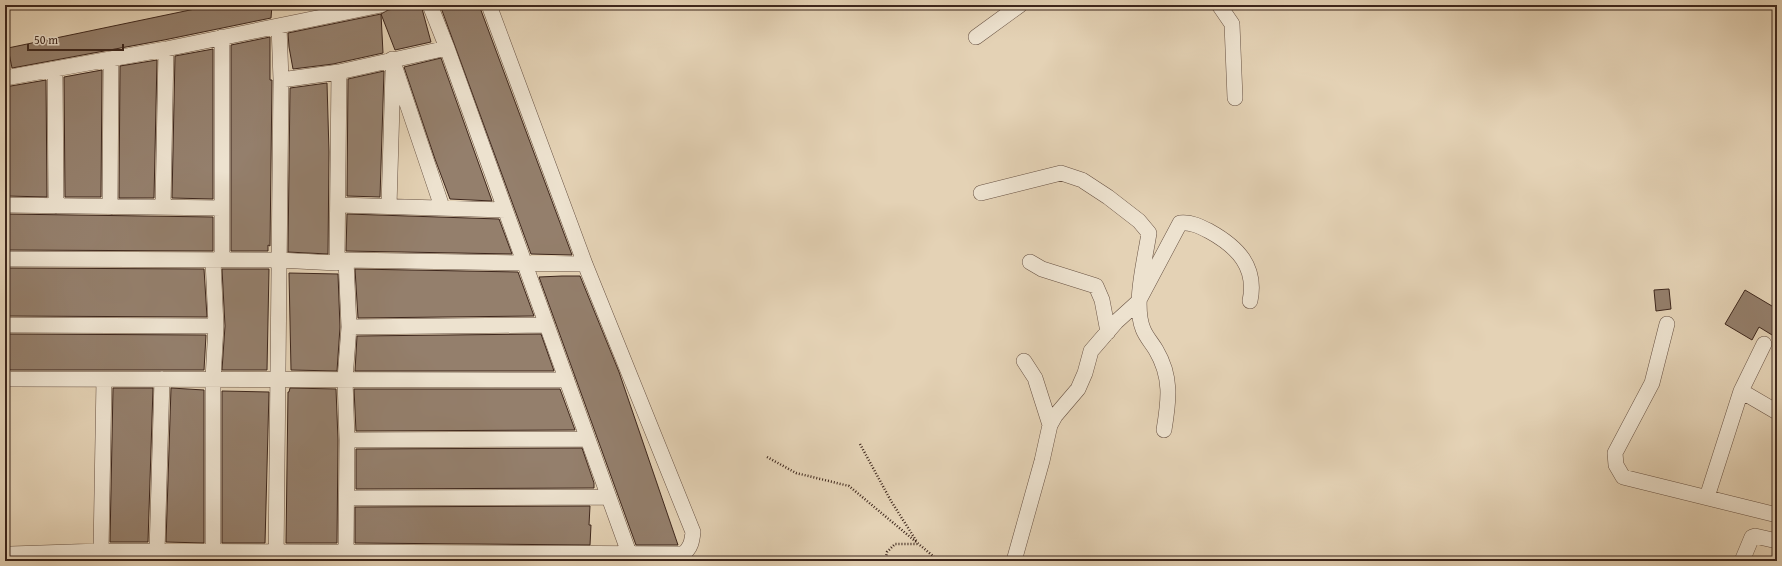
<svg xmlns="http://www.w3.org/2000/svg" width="1782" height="566" viewBox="0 0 1782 566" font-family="'Gentium Book Plus',serif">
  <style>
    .building { fill: #947f6c; stroke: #3d261c }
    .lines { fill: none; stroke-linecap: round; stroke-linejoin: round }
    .minor-casing { stroke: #675142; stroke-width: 16 }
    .path { stroke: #3d261c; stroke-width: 2.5; stroke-dasharray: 1 2; stroke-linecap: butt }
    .minor { stroke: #ede2cf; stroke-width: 15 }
  </style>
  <rect width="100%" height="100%" fill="#e4d2b5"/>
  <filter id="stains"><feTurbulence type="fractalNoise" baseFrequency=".005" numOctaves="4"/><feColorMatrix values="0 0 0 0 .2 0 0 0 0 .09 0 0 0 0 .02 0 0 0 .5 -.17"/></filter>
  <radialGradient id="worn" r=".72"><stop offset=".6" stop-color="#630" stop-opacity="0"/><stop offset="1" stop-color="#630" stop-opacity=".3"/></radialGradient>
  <!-- building -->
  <path class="building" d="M 214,5 L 272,5 L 271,18 L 164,40 L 12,68 L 8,48 Z
    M 417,5 L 421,5 L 431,42 L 395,50 L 381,14 L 388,10 Z
    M 440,5 L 479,5 L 572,255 L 531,254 Z
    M 381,14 L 383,53 L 333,64 L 293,69 L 289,47 L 288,33 Z
    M 270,37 L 270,80 L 272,80 L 270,246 L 268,245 L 268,251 L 231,251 L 231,45 Z
    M 213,49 L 213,199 L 172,198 L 175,56 Z
    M 441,58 L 492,201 L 450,199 L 435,159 L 404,67 Z
    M 157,60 L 154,198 L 119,198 L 120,66 Z
    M 102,70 L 101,197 L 65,197 L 64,77 Z
    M 384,71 L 380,197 L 347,196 L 348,79 Z
    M 46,80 L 47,197 L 7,196 L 5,87 Z
    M 327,83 L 329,152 L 328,254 L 288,252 L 290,88 Z
    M 5,214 L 213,217 L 213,251 L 5,250 Z
    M 347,214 L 499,219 L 512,254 L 346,251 Z
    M 6,268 L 204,269 L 207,317 L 6,316 Z
    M 222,269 L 269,269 L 267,370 L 222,370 L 225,326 Z
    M 355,269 L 518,272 L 534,316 L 358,318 Z
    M 289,273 L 338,274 L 340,327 L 337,371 L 291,370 Z
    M 562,276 L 580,276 L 619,372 L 678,545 L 636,545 L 539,277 Z
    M 1669,289 L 1671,309 L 1656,311 L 1654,290 Z
    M 1745,290 L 1777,309 L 1777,338 L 1759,327 L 1752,340 L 1725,324 Z
    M 9,334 L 206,335 L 204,370 L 11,370 L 9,369 Z
    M 541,334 L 554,371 L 355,371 L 357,336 Z
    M 113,388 L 153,388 L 148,542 L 110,542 Z
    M 171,388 L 204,390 L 204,543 L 166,542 Z
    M 290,388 L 336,389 L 338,440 L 337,543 L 286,543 L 288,392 L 289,392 Z
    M 354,389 L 560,389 L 575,430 L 356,431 Z
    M 222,391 L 269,392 L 265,543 L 222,543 Z
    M 582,448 L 594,483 L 594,488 L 356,489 L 356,449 Z
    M 590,506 L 589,525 L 591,525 L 590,545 L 355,543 L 355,507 Z"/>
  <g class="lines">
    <defs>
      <path id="minor" d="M 430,5 L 447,48 L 629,553
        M 1219,5 L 1232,24 L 1235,98
        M 222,37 L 222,260
        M 976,37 L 1020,5
        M 392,59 L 442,207
        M 55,69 L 56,206
        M 5,78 L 166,49 L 381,5
        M 281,80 L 339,72 L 447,48
        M 981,193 L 1061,173 L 1082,180 L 1108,197 L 1139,221 L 1149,233 C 1145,260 1133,304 1143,329 C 1146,337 1152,343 1156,350 C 1172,377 1169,400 1164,430
        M 5,205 L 222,208
        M 338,205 L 505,210
        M 389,206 L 393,71
        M 110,207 L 111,60
        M 163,207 L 166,49
        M 5,259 L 278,260 L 337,263 L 346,260 L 585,264
        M 346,260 L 349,327 L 547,325
        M 1030,262 L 1042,269 L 1096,286 L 1102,300 L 1108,332
        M 337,263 L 339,72
        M 1667,324 L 1652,383 L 1615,453 L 1616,465 L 1623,477 L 1777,515
        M 5,325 L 216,326
        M 349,327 L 345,379 L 347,440 L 588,439
        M 1024,361 L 1035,378 L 1050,425
        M 5,377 L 9,379 C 195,380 381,379 567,380
        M 1741,391 L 1764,344
        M 1707,497 L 1741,391 L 1777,412
        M 347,498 L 609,497
        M 101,551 L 104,380
        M 213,551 L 213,379 L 216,326 L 213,260
        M 346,551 L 347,440
        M 157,552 L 162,379
        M 11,561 L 11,554 L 101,551 L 683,554 C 691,548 692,541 693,532 L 585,264 L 489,5
        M 276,561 L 281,80 L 279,26
        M 1014,561 L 1042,461 L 1050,425 L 1055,416 L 1078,389 L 1085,373 L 1091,351 L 1116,322 L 1138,302 L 1180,223 C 1191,222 1199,226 1209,231 C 1238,247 1257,267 1250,301
        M 1742,561 L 1752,537 L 1755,536 L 1777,541"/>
    </defs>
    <!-- minor casing -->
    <use href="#minor" class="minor-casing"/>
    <!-- path -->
    <path class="path" d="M 860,444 L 891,501 L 917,542
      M 767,457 L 796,473 L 849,486 L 939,561
      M 885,561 L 887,552 L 895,544 L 917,544"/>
    <!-- minor -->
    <use href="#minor" class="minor"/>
  </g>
  <!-- margin -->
  <rect width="1782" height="566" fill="none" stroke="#e4d2b5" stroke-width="20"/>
  <rect x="6" y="6" width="1770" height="554" fill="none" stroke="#3d261c" stroke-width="2"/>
  <rect x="10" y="10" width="1762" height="546" fill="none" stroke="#3d261c"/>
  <!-- scale -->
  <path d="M28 44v6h95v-6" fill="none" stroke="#3d261c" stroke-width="2"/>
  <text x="34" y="44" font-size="12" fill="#3d261c" stroke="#ede2cf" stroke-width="3" paint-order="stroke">50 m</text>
  <rect width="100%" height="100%" filter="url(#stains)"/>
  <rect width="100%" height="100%" fill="url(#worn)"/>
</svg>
